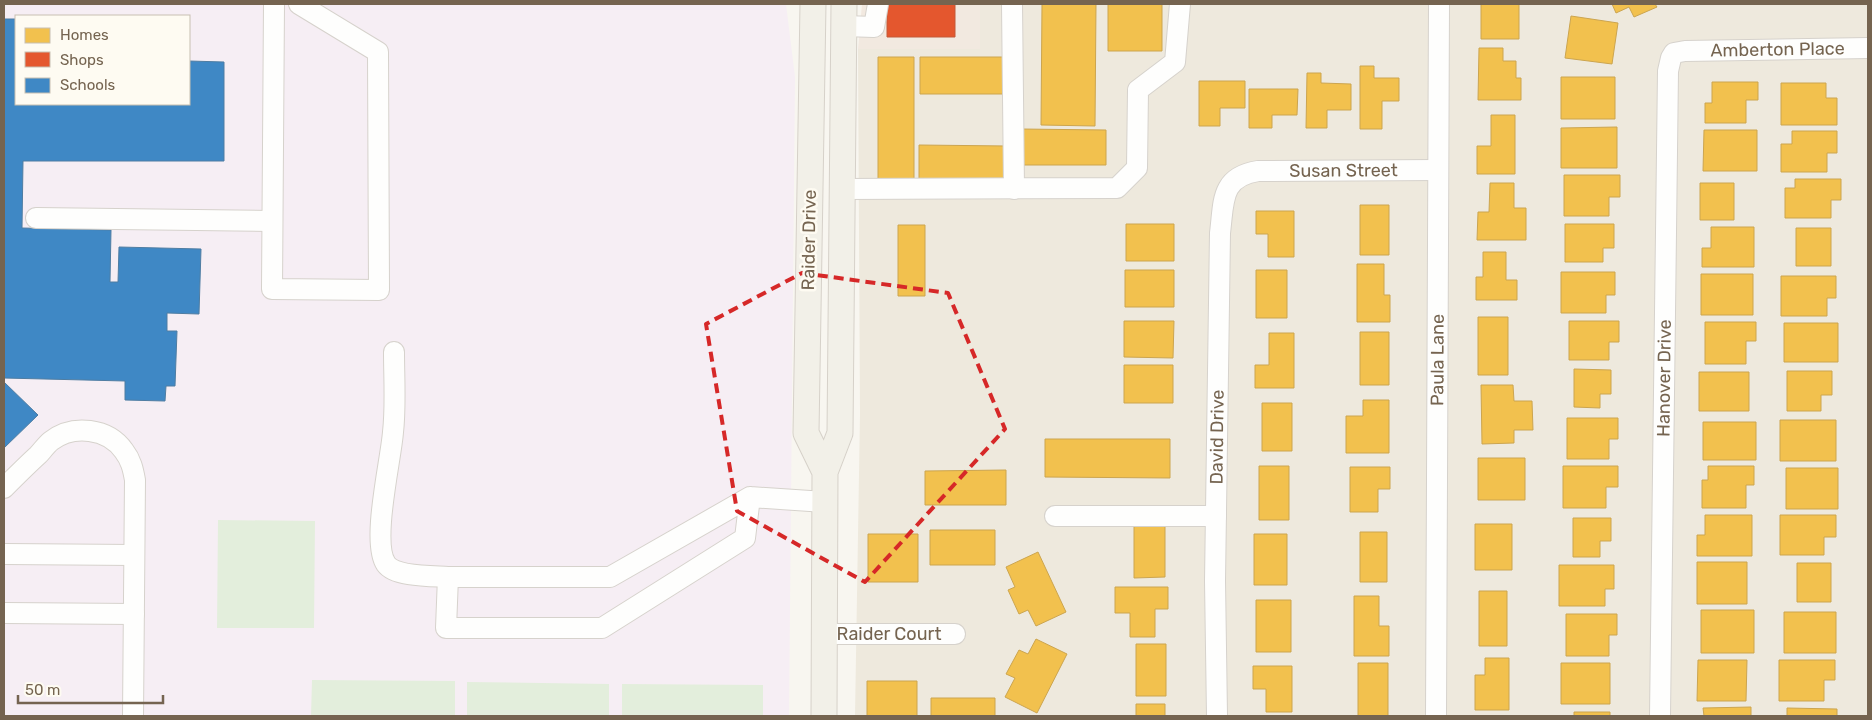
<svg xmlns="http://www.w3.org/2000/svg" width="1872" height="720" viewBox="0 0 1872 720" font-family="Rubik,sans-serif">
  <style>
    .residential { fill: #eee9dd }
    .commercial { fill: #f2e9e0 }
    .education { fill: #f6eef4; fill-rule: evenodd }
    .green { fill: #e3eedc }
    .homes { fill: #f2c14e; stroke: #cca54f }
    .shops { fill: #e4572e; stroke: #c35b38 }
    .schools { fill: #3f88c5; stroke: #4f7da2 }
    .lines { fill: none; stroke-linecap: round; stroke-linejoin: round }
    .minor-casing { stroke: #d6d2cc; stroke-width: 22 }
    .major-casing { stroke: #d6d1c9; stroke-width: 27 }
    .minor { stroke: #fefefd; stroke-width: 20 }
    .major { stroke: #f2f0e8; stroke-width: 25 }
    .marked { fill: none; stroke: #d62828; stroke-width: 4; stroke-dasharray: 10 6; stroke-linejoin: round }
    .labels { text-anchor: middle; stroke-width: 5; stroke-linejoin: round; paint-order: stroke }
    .street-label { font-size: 18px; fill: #756450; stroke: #fefbf2 }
  </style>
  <rect width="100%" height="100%" fill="#f8f6f0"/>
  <!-- residential -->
  <path class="residential" d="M 980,4 L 1868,4 L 1868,716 L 855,716 L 860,414 L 858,49 L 980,49 Z"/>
  <!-- commercial -->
  <path class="commercial" d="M 862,4 L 980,4 L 980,49 L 858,49 Z"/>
  <!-- education -->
  <path class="education" d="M 4,4 L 786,4 L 795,77 L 789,716 L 4,716 ZM 16,16 L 189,16 L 189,104 L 16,104 Z"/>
  <!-- green -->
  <path class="green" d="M 218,520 L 315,521 L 314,628 L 217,628 Z
    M 312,680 L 455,681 L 455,716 L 311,716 Z
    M 467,682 L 609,684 L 609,716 L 467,716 Z
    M 622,684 L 763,685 L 763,716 L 622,716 Z"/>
  <!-- homes -->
  <path class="homes" d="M 1042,4 L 1096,4 L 1095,126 L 1041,125 Z
    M 1108,4 L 1162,4 L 1162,51 L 1108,51 Z
    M 1481,4 L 1519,4 L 1519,39 L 1481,39 Z
    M 1612,4 L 1655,4 L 1657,7 L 1634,17 L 1629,7 L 1616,13 Z
    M 1571,16 L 1618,23 L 1612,64 L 1565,58 Z
    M 1479,48 L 1503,48 L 1503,61 L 1516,61 L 1516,78 L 1521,78 L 1521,100 L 1478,100 Z
    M 878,57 L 914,57 L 914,180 L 878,180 Z
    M 920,57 L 1009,57 L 1009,94 L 920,94 Z
    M 1360,66 L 1374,66 L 1374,78 L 1399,78 L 1399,101 L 1382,101 L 1382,129 L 1360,129 Z
    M 1307,73 L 1321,73 L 1321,83 L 1351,84 L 1351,110 L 1327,110 L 1327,128 L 1306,128 Z
    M 1561,77 L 1615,77 L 1615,119 L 1561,119 Z
    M 1199,81 L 1245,81 L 1245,108 L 1220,108 L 1220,126 L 1199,126 Z
    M 1712,82 L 1758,82 L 1758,100 L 1746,100 L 1746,123 L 1705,123 L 1705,103 L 1712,103 Z
    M 1781,83 L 1826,83 L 1826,98 L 1837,98 L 1837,125 L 1781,125 Z
    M 1249,89 L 1298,89 L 1297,115 L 1272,115 L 1272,128 L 1249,128 Z
    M 1491,115 L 1515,115 L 1515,174 L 1477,174 L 1477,146 L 1491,146 Z
    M 1617,127 L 1617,168 L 1561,168 L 1561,128 Z
    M 1021,129 L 1106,130 L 1106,165 L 1021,165 Z
    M 1704,130 L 1757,130 L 1757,171 L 1703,171 Z
    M 1792,131 L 1837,131 L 1837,153 L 1827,153 L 1827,172 L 1781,172 L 1781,144 L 1792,144 Z
    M 919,145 L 1007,146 L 1007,181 L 919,181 Z
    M 1564,175 L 1620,175 L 1620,197 L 1609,197 L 1609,216 L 1564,216 Z
    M 1795,179 L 1841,179 L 1841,200 L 1831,200 L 1831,218 L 1785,218 L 1785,188 L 1795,188 Z
    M 1490,183 L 1514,183 L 1514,208 L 1526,208 L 1526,240 L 1477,240 L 1478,212 L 1489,212 Z
    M 1700,183 L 1734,183 L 1734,220 L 1700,220 Z
    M 1360,205 L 1389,205 L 1389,255 L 1360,255 Z
    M 1256,211 L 1294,211 L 1294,257 L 1268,257 L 1268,234 L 1256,234 Z
    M 1126,224 L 1174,224 L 1174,261 L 1126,261 Z
    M 1565,224 L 1614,224 L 1614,248 L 1603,248 L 1603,262 L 1565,262 Z
    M 898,225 L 925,225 L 925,296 L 898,296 Z
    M 1711,227 L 1754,227 L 1754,267 L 1702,267 L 1702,248 L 1711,248 Z
    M 1796,228 L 1831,228 L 1831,266 L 1796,266 Z
    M 1483,252 L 1506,252 L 1506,280 L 1517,280 L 1517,300 L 1476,300 L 1476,277 L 1483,277 Z
    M 1357,264 L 1384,264 L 1384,295 L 1390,295 L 1390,322 L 1357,322 Z
    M 1125,270 L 1174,270 L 1174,307 L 1125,307 Z
    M 1256,270 L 1287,270 L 1287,318 L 1256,318 Z
    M 1561,272 L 1615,272 L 1615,295 L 1606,295 L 1606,313 L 1561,313 Z
    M 1701,274 L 1753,274 L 1753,315 L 1701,315 Z
    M 1781,276 L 1836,276 L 1836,298 L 1827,298 L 1827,316 L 1781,316 Z
    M 1478,317 L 1508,317 L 1508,375 L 1478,375 Z
    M 1124,321 L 1174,321 L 1173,358 L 1124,357 Z
    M 1569,321 L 1619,321 L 1619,342 L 1609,342 L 1609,360 L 1569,360 Z
    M 1705,322 L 1756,322 L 1756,341 L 1746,341 L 1746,364 L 1705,364 Z
    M 1784,323 L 1838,323 L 1838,362 L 1784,362 Z
    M 1360,332 L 1389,332 L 1389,385 L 1360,385 Z
    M 1269,333 L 1294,333 L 1294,388 L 1255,388 L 1255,365 L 1269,365 Z
    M 1124,365 L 1173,365 L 1173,403 L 1124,403 Z
    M 1574,369 L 1611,370 L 1611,394 L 1600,394 L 1600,408 L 1574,407 Z
    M 1787,371 L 1832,371 L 1832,395 L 1821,395 L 1821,411 L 1787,411 Z
    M 1699,372 L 1749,372 L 1749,411 L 1699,411 Z
    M 1481,385 L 1513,385 L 1514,401 L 1532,401 L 1533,430 L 1514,430 L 1514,443 L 1482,444 Z
    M 1363,400 L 1389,400 L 1389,453 L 1346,453 L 1346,416 L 1363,416 Z
    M 1262,403 L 1292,403 L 1292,451 L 1262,451 Z
    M 1567,418 L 1618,418 L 1618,439 L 1609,439 L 1609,459 L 1567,459 Z
    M 1780,420 L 1836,420 L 1836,461 L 1780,461 Z
    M 1703,422 L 1756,422 L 1756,460 L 1703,460 Z
    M 1045,439 L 1170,439 L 1170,478 L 1045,477 Z
    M 1478,458 L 1525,458 L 1525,500 L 1478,500 Z
    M 1259,466 L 1289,466 L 1289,520 L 1259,520 Z
    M 1563,466 L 1618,466 L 1618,487 L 1606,487 L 1606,508 L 1563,508 Z
    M 1708,466 L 1754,466 L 1754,485 L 1746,485 L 1746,508 L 1702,508 L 1702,480 L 1708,480 Z
    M 1350,467 L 1390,467 L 1390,489 L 1378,489 L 1378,512 L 1350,512 Z
    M 1786,468 L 1838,468 L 1838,509 L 1786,509 Z
    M 1006,470 L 1006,505 L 925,505 L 925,471 Z
    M 1705,515 L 1752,515 L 1752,556 L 1697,556 L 1697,535 L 1705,535 Z
    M 1780,515 L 1836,515 L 1836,537 L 1824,537 L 1824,555 L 1780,555 Z
    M 1573,518 L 1611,518 L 1611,541 L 1600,541 L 1600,557 L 1573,557 Z
    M 1475,524 L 1512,524 L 1512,570 L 1475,570 Z
    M 1134,526 L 1165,526 L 1165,577 L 1134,578 Z
    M 930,530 L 995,530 L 995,565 L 930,565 Z
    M 1360,532 L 1387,532 L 1387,582 L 1360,582 Z
    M 868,534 L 918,534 L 918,582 L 868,582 Z
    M 1254,534 L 1287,534 L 1287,585 L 1254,585 Z
    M 1038,552 L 1066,612 L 1036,626 L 1028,610 L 1019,614 L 1008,590 L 1015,587 L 1006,567 Z
    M 1697,562 L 1747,562 L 1747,604 L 1697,604 Z
    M 1797,563 L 1831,563 L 1831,602 L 1797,602 Z
    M 1559,565 L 1614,565 L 1614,589 L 1605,589 L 1605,606 L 1559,606 Z
    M 1115,587 L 1168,587 L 1168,609 L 1155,609 L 1155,637 L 1130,637 L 1130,613 L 1115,613 Z
    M 1479,591 L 1507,591 L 1507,646 L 1479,646 Z
    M 1354,596 L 1379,596 L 1379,626 L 1389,626 L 1389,656 L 1354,656 Z
    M 1256,600 L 1291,600 L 1291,652 L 1256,652 Z
    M 1701,610 L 1754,610 L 1754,653 L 1701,653 Z
    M 1784,612 L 1836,612 L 1836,653 L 1784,653 Z
    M 1566,614 L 1617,614 L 1617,635 L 1609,635 L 1609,656 L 1566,656 Z
    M 1036,639 L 1067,654 L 1037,713 L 1005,697 L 1015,678 L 1006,674 L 1019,650 L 1028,654 Z
    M 1136,644 L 1166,644 L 1166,696 L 1136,696 Z
    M 1485,658 L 1509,658 L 1509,710 L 1475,710 L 1475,675 L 1485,675 Z
    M 1698,660 L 1747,660 L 1746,701 L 1697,701 Z
    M 1779,660 L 1835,660 L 1835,680 L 1824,680 L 1824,701 L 1779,701 Z
    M 1358,663 L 1388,663 L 1388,716 L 1358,716 Z
    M 1561,663 L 1610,663 L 1610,704 L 1561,704 Z
    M 1253,666 L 1292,666 L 1292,712 L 1266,712 L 1266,689 L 1253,689 Z
    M 867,681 L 917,681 L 917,716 L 867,716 Z
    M 931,698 L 995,698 L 995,716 L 931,716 Z
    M 1136,704 L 1165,704 L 1165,716 L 1136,716 Z
    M 1751,707 L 1751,716 L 1704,716 L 1703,708 Z
    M 1787,708 L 1837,709 L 1837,716 L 1787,716 Z
    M 1574,712 L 1610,712 L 1610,716 L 1574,716 Z"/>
  <!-- shops -->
  <path class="shops" d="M 887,4 L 955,4 L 955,37 L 887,37 Z"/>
  <!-- schools -->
  <path class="schools" d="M 4,19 L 16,19 L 16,104 L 189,104 L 189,61 L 224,62 L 224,161 L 23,161 L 22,228 L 111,230 L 110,282 L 118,282 L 119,247 L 201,249 L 199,314 L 167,313 L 167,331 L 177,331 L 175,386 L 166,386 L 165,401 L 125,400 L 125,381 L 4,378 Z
    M 4,382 L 38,415 L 4,448 Z"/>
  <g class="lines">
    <defs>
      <g id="minor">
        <path d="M 274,4 L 272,289 L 379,290 L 378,52 L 299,4"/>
        <path d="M 1012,4 L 1014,189"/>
        <path d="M 844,26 L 874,27 L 878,4"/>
        <path d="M 842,189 L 1117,188 L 1137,168 L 1138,90 L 1175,62 L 1180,4"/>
        <path d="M 36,218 L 272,221"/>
        <path d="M 394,352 C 394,379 396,406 393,432 C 391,460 371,542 386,564 C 395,577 433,576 448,577"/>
        <path d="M 4,488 C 15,477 26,466 38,455 C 42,451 46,445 51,441 C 73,424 108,428 124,451 C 131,460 133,469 135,480 L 133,716"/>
        <path d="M 750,497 L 745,538 L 602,628 L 446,628 L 448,577 L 610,577 L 750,497 L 825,502"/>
        <path d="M 1055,516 L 1216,516"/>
        <path d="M 4,554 L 134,555"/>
        <path d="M 4,613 L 134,614"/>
        <path id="s1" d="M 824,634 L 955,634"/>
        <path id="s2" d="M 1217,716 L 1215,581 L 1220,233 C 1224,202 1220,177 1258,171 L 1438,170"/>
        <path id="s3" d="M 1436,716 L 1439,4"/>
        <path id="s4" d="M 1660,716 L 1668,71 L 1671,58 L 1674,53 L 1685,51 L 1868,48"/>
      </g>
      <path id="major" d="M 813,4 L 806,433 L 825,472
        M 824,716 L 825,472 L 840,433 L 844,4"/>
    </defs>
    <!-- minor casing -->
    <use href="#minor" class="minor-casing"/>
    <!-- major casing -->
    <use href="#major" class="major-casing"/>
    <!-- minor -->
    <use href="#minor" class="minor"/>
    <!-- major -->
    <use href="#major" class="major"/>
  </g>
  <!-- marked area -->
  <path class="marked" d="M 802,273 L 948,293 L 1005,429 L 865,582 L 737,511 L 706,324 Z"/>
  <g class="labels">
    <!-- street labels -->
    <g class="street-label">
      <text dy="6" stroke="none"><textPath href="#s4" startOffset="768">Amberton Place</textPath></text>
      <text dy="6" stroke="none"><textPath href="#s2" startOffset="650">Susan Street</textPath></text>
      <text transform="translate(809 240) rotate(-89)" y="6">Raider Drive</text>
      <text dy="6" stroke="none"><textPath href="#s3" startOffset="356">Paula Lane</textPath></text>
      <text dy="6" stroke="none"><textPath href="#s4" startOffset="338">Hanover Drive</textPath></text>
      <text dy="6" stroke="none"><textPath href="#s2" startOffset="279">David Drive</textPath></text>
      <text dy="6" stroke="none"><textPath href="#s1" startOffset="65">Raider Court</textPath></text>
    </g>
  </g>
  <!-- border -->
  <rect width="1872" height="720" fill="none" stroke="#756450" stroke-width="10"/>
  <!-- legend -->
  <rect x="15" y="15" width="175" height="90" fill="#fefbf2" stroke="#c7bfb1"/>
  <rect x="25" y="28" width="25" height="15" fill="#f2c14e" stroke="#c7bfb1"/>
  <text x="60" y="40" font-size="15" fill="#756450">Homes</text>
  <rect x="25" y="52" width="25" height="15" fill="#e4572e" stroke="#c7bfb1"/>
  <text x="60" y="65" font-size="15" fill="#756450">Shops</text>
  <rect x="25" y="78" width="25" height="15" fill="#3f88c5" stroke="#c7bfb1"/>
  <text x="60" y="90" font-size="15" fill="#756450">Schools</text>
  <!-- scale -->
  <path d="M18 695v8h145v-8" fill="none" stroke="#756450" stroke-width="2.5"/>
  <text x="25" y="695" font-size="15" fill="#756450" stroke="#fefbf2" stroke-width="4" paint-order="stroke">50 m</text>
</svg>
